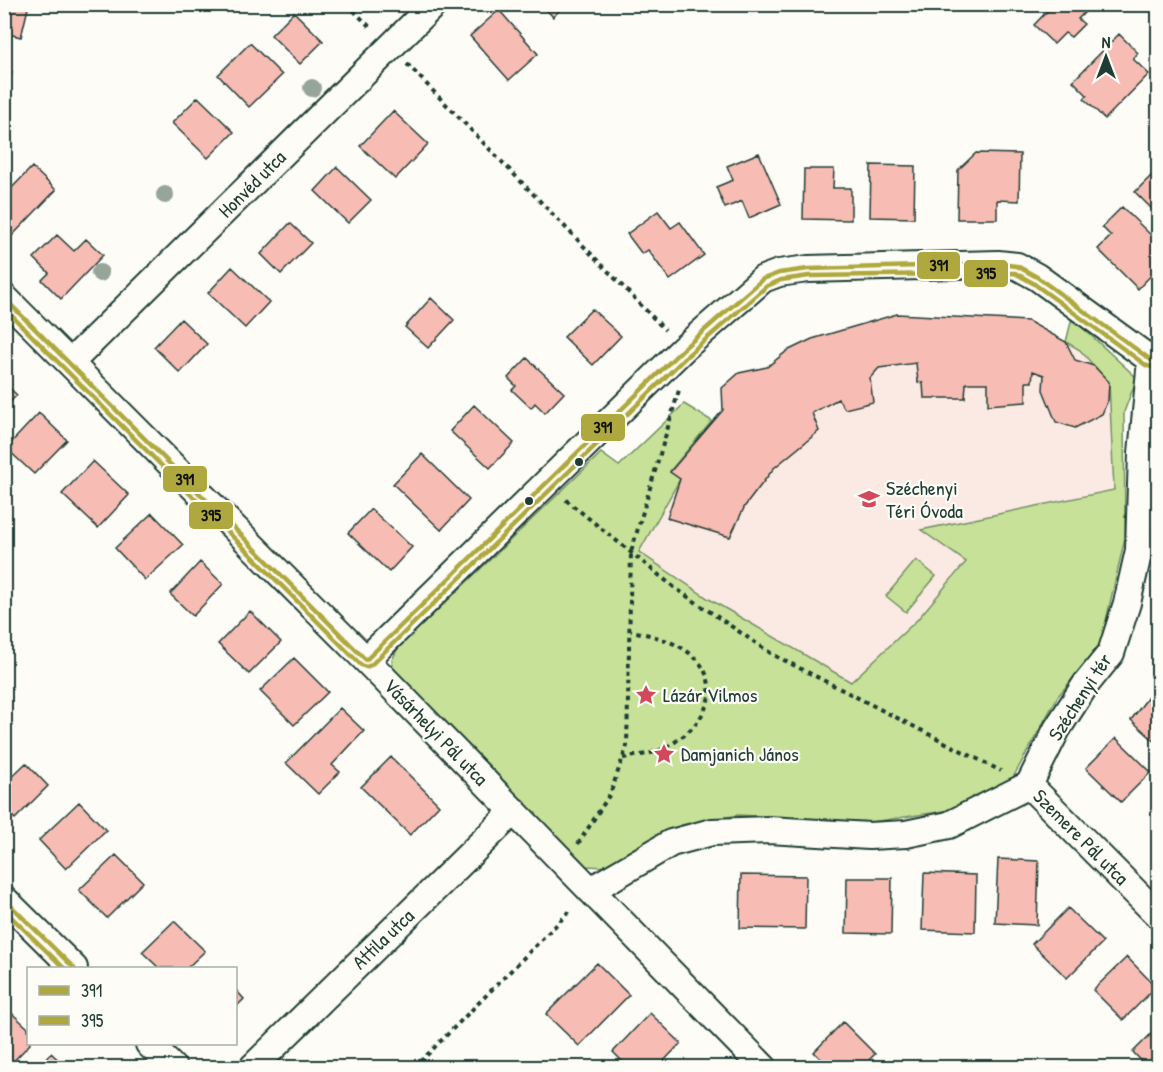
<svg xmlns="http://www.w3.org/2000/svg" width="1163" height="1072" viewBox="0 0 1163 1072" font-family="'Patrick Hand',sans-serif">
  <style>
    .built { fill: #fbe9e3 }
    .green { fill: #c7e198; stroke: #738f66; stroke-width: 1.5 }
    .building { fill: #f7bcb3; stroke: #1f3d34; stroke-width: 1.5 }
    .lines { fill: none; stroke-linecap: round; stroke-linejoin: round }
    .street-casing { stroke: #1f3d34; stroke-width: 30 }
    .path { stroke: #1f3d34; stroke-width: 4; stroke-dasharray: 4.5 4.5; stroke-linecap: butt }
    .street { stroke: #fdfcf7; stroke-width: 26 }
    .bus-1-casing { stroke: #fdfcf7; stroke-width: 9 }
    .bus-2-casing { stroke: #fdfcf7; stroke-width: 9 }
    .bus-1 { stroke: #aea83e; stroke-width: 4.5 }
    .bus-2 { stroke: #aea83e; stroke-width: 4.5 }
    .tree { fill: #96a597 }
    .bus-dot { fill: #1f3d34; stroke: #fdfcf7; stroke-width: 2 }
    .labels { text-anchor: middle; stroke-width: 4.5; stroke-linejoin: round; paint-order: stroke }
    .street-label { font-size: 20px; fill: #1f3d34; stroke: #fdfcf7 }
    .poi-label { font-size: 20px; fill: #1f3d34; stroke: #fdfcf7; text-anchor: start }
    .line-badge { stroke: #fdfcf7; stroke-width: 2 }
    .pale-badge-label { font-size: 16px; text-anchor: middle; font-weight: bold; fill: #111 }
  </style>
  <rect width="100%" height="100%" fill="#fdfcf7"/>
  <filter id="ink" filterUnits="userSpaceOnUse"><feTurbulence type="fractalNoise" baseFrequency=".0167" numOctaves="2"/><feDisplacementMap in="SourceGraphic" scale="12" xChannelSelector="R" yChannelSelector="G"/><feConvolveMatrix kernelMatrix="1 2 1 2 8 2 1 2 1" color-interpolation-filters="sRGB"/></filter>
  <g filter="url(#ink)">
    <!-- built -->
    <path class="built" d="M 897,314 L 1028,321 L 1080,350 L 1109,382 L 1114,490 L 922,531 L 966,561 L 917,620 L 851,682 L 709,599 L 639,552 L 679,479 L 670,472 L 723,410 L 722,388 L 739,373 L 767,367 L 787,351 L 812,339 Z"/>
    <!-- green -->
    <path class="green" d="M 1072,318 L 1137,378 L 1124,412 L 1125,538 L 1100,647 L 1058,696 L 1010,783 L 951,810 L 872,822 L 738,815 L 681,825 L 607,867 L 585,866 L 566,851 L 393,675 L 392,660 L 398,648 L 601,453 L 619,466 L 684,404 L 712,421 L 670,471 L 680,479 L 639,552 L 709,599 L 851,682 L 917,620 L 966,562 L 921,530 L 1114,490 L 1109,383 L 1080,350 L 1066,342 Z
      M 916,560 L 936,576 L 906,612 L 886,596 Z"/>
    <!-- building -->
    <path class="building" d="M 4,4 L 29,4 L 21,37 L 4,33 Z
      M 541,4 L 566,4 L 553,17 Z
      M 1054,4 L 1091,6 L 1078,19 L 1084,24 L 1071,37 L 1065,33 L 1054,44 L 1034,25 Z
      M 499,10 L 538,54 L 509,80 L 470,36 Z
      M 294,12 L 323,41 L 300,64 L 271,35 Z
      M 1119,34 L 1138,53 L 1133,59 L 1149,74 L 1105,119 L 1084,99 L 1087,95 L 1073,81 Z
      M 250,43 L 282,75 L 249,107 L 218,75 Z
      M 4,70 L 12,72 L 4,101 Z
      M 198,97 L 234,132 L 208,158 L 172,123 Z
      M 393,111 L 428,144 L 395,179 L 360,146 Z
      M 759,153 L 781,204 L 749,218 L 742,201 L 725,208 L 716,187 L 733,180 L 727,166 Z
      M 976,153 L 1020,154 L 1019,201 L 997,200 L 997,219 L 957,219 L 958,170 Z
      M 871,165 L 915,166 L 914,218 L 870,217 Z
      M 32,167 L 56,190 L 9,239 L 4,235 L 4,196 Z
      M 337,167 L 371,200 L 348,223 L 315,191 Z
      M 804,169 L 834,169 L 833,188 L 851,188 L 851,220 L 803,219 Z
      M 1158,169 L 1158,215 L 1135,192 Z
      M 1122,207 L 1158,242 L 1158,268 L 1138,289 L 1098,249 L 1111,236 L 1102,227 Z
      M 658,211 L 671,228 L 680,222 L 704,255 L 670,280 L 648,250 L 642,254 L 627,234 Z
      M 290,223 L 311,243 L 281,274 L 261,254 Z
      M 57,235 L 74,251 L 86,239 L 103,255 L 61,299 L 42,280 L 49,273 L 34,258 Z
      M 232,267 L 269,302 L 245,328 L 208,293 Z
      M 431,298 L 454,320 L 428,348 L 405,327 Z
      M 592,309 L 621,336 L 593,365 L 564,337 Z
      M 897,314 L 1028,321 L 1066,342 L 1075,360 L 1094,366 L 1109,382 L 1108,400 L 1102,414 L 1075,428 L 1056,422 L 1043,390 L 1044,375 L 1033,371 L 1032,382 L 1026,382 L 1026,402 L 988,405 L 988,383 L 966,383 L 965,398 L 924,398 L 923,383 L 918,382 L 916,363 L 879,368 L 870,378 L 873,402 L 845,409 L 838,399 L 812,413 L 819,431 L 774,468 L 745,506 L 730,537 L 667,518 L 680,479 L 670,472 L 723,410 L 722,388 L 739,373 L 767,367 L 787,351 L 812,339 Z
      M 181,319 L 207,344 L 180,373 L 154,347 Z
      M 527,358 L 564,393 L 545,413 L 535,403 L 531,408 L 512,390 L 516,386 L 508,378 Z
      M 4,383 L 17,395 L 4,408 Z
      M 474,405 L 514,443 L 490,468 L 450,431 Z
      M 39,413 L 67,440 L 34,474 L 6,448 Z
      M 422,454 L 469,500 L 441,530 L 393,484 Z
      M 93,461 L 129,495 L 98,528 L 62,494 Z
      M 371,509 L 412,547 L 389,572 L 348,533 Z
      M 152,513 L 183,545 L 145,580 L 115,548 Z
      M 200,562 L 223,584 L 193,616 L 170,594 Z
      M 250,611 L 281,642 L 249,674 L 218,644 Z
      M 294,658 L 328,692 L 294,725 L 260,691 Z
      M 1157,685 L 1158,686 L 1158,744 L 1131,720 Z
      M 340,708 L 364,731 L 332,765 L 340,772 L 318,794 L 286,763 Z
      M 1116,738 L 1151,772 L 1121,802 L 1086,768 Z
      M 391,757 L 439,805 L 410,835 L 361,787 Z
      M 26,763 L 48,786 L 15,819 L 4,808 L 4,784 Z
      M 79,802 L 106,830 L 66,869 L 39,840 Z
      M 116,855 L 143,882 L 107,918 L 79,890 Z
      M 998,859 L 1039,861 L 1037,925 L 995,923 Z
      M 924,873 L 976,875 L 975,932 L 922,930 Z
      M 741,875 L 806,876 L 805,929 L 740,928 Z
      M 847,878 L 892,878 L 891,934 L 846,933 Z
      M 1068,908 L 1103,942 L 1067,978 L 1032,944 Z
      M 174,921 L 205,951 L 187,968 L 159,968 L 142,952 Z
      M 1127,957 L 1156,987 L 1123,1020 L 1093,990 Z
      M 597,963 L 629,995 L 579,1046 L 546,1014 Z
      M 236,990 L 244,999 L 236,1007 Z
      M 5,1007 L 28,1028 L 30,1044 L 7,1068 L 4,1068 Z
      M 650,1013 L 681,1043 L 657,1068 L 629,1068 L 613,1052 Z
      M 843,1022 L 875,1054 L 861,1068 L 830,1068 L 814,1052 Z
      M 1158,1027 L 1158,1065 L 1148,1068 L 1133,1052 Z
      M 51,1053 L 67,1068 L 37,1068 Z"/>
    <g class="lines">
      <defs>
        <path id="street" d="M 4,297 L 366,660 L 764,1068
          M 71,362 L 434,4
          M 366,660 L 683,349 L 763,279 L 779,273 L 808,269 L 998,264 L 1017,266 L 1037,277 L 1151,360
          M 1029,785 L 1158,915
          M 591,890 L 671,843 L 712,832 L 769,830 L 869,836 L 906,834 L 949,825 L 1029,785 L 1057,729 L 1086,684 L 1111,653 L 1127,603 L 1139,550 L 1142,453 L 1151,360
          M 4,899 L 74,968
          M 149,1044 L 173,1068
          M 252,1068 L 514,811"/>
      </defs>
      <!-- street casing -->
      <use href="#street" class="street-casing"/>
      <!-- path -->
      <path class="path" d="M 347,4 L 372,29
        M 407,64 L 665,330
        M 566,500 L 675,588 L 772,654 L 1001,771
        M 623,758 C 633,756 645,755 655,752 C 688,740 724,704 703,668 C 690,645 654,635 631,631
        M 578,844 L 610,794 L 627,746 L 631,552 L 679,390
        M 414,1068 L 572,909"/>
      <!-- street -->
      <use href="#street" class="street"/>
      <defs>
        <path id="bus-1" d="M 4,298 L 366,660
          M 366,660 L 683,349 L 763,279 L 779,273 L 808,269 L 998,264 L 1017,266 L 1037,277 L 1151,360
          M 4,899 L 74,968"/>
        <path id="bus-2" d="M 4,308 L 361,665 L 366,667 L 371,665 L 688,355 L 767,286 L 781,280 L 809,276 L 1015,273 L 1033,283 L 1147,366 L 1153,367 L 1158,363
          M 4,910 L 64,968"/>
      </defs>
      <!-- bus-1 casing -->
      <use href="#bus-1" class="bus-1-casing"/>
      <!-- bus-2 casing -->
      <use href="#bus-2" class="bus-2-casing"/>
      <!-- bus-1 -->
      <use href="#bus-1" class="bus-1"/>
      <!-- bus-2 -->
      <use href="#bus-2" class="bus-2"/>
    </g>
    <!-- trees -->
    <g class="tree">
      <circle cx="312" cy="88" r="9"/>
      <circle cx="165" cy="195" r="9"/>
      <circle cx="100" cy="273" r="9"/>
    </g>
  </g>
  <!-- icons -->
  <defs>
    <symbol id="school-bare" viewBox="-9 -9 18 18"><path d="M0-5L7-2L0 1L-7-2ZM-4 1L0 2.5L4 1V4Q0 6-4 4Z" fill="#d1495b" stroke="#fdfcf7" stroke-width="2.5" paint-order="stroke"/></symbol>
    <symbol id="sight-bare" viewBox="-9 -9 18 18"><path d="M0-6L1.8-2.2L6-1.7L2.9 1.2L3.7 5.4L0 3.3L-3.7 5.4L-2.9 1.2L-6-1.7L-1.8-2.2Z" fill="#d1495b" stroke="#fdfcf7" stroke-width="2.5" paint-order="stroke"/></symbol>
  </defs>
  <g fill-rule="evenodd">
    <use href="#school-bare" x="854" y="484" width="30" height="30"/>
    <use href="#sight-bare" x="631" y="680" width="30" height="30"/>
    <use href="#sight-bare" x="649" y="739" width="30" height="30"/>
  </g>
  <!-- markers -->
  <g class="bus-dot">
    <circle cx="579" cy="462" r="5"/>
    <circle cx="529" cy="501" r="5"/>
  </g>
  <g class="labels">
    <!-- street labels -->
    <g class="street-label">
      <text transform="translate(252 184) rotate(-45)" y="7">Honvéd utca</text>
      <text transform="translate(1080 697) rotate(-57)" y="7">Széchenyi tér</text>
      <text transform="translate(436 732) rotate(46)" y="7">Vásárhelyi Pál utca</text>
      <text transform="translate(1081 837) rotate(45)" y="7">Szemere Pál utca</text>
      <text transform="translate(383 939) rotate(-44)" y="7">Attila utca</text>
    </g>
    <!-- poi labels -->
    <g class="poi-label">
      <text x="886" y="495">Széchenyi<tspan x="886" dy="23">Téri Óvoda</tspan></text>
      <text x="663" y="702">Lázár Vilmos</text>
      <text x="681" y="761">Damjanich János</text>
    </g>
  </g>
  <g class="line-badge">
    <rect x="916" y="251" width="45" height="29" rx="6" fill="#aea83e"/>
    <rect x="963" y="259" width="46" height="29" rx="6" fill="#aea83e"/>
    <rect x="580" y="413" width="46" height="29" rx="6" fill="#aea83e"/>
    <rect x="162" y="465" width="46" height="28" rx="6" fill="#aea83e"/>
    <rect x="188" y="501" width="46" height="29" rx="6" fill="#aea83e"/>
  </g>
  <g class="pale-badge-label">
    <text x="939" y="271">391</text>
    <text x="986" y="279">395</text>
    <text x="603" y="433">391</text>
    <text x="185" y="485">391</text>
    <text x="211" y="521">395</text>
  </g>
  <!-- margin -->
  <rect width="1163" height="1072" fill="none" stroke="#fdfcf7" stroke-width="24"/>
  <rect x="12" y="12" width="1139" height="1048" fill="none" stroke="#1f3d34" stroke-width="2" filter="url(#ink)"/>
  <!-- legend -->
  <rect x="27" y="967" width="210" height="78" fill="#fdfcf7" stroke="#a4b0a9" stroke-width="1.5"/>
  <rect x="39" y="986" width="30" height="9" fill="#aea83e" stroke="#a4b0a9" stroke-width="1.5"/>
  <text x="81" y="997" font-size="18" fill="#1f3d34">391</text>
  <rect x="39" y="1016" width="30" height="9" fill="#aea83e" stroke="#a4b0a9" stroke-width="1.5"/>
  <text x="81" y="1027" font-size="18" fill="#1f3d34">395</text>
  <!-- north arrow -->
  <g transform="translate(1106 57)" stroke="#fdfcf7" stroke-width="4.5" paint-order="stroke">
  <path d="M0-4.5L10 22L0 15L-10 22Z" fill="#1f3d34"/>
  <text y="-9" font-size="16" font-weight="bold" text-anchor="middle" fill="#1f3d34">N</text>
  </g>
</svg>
